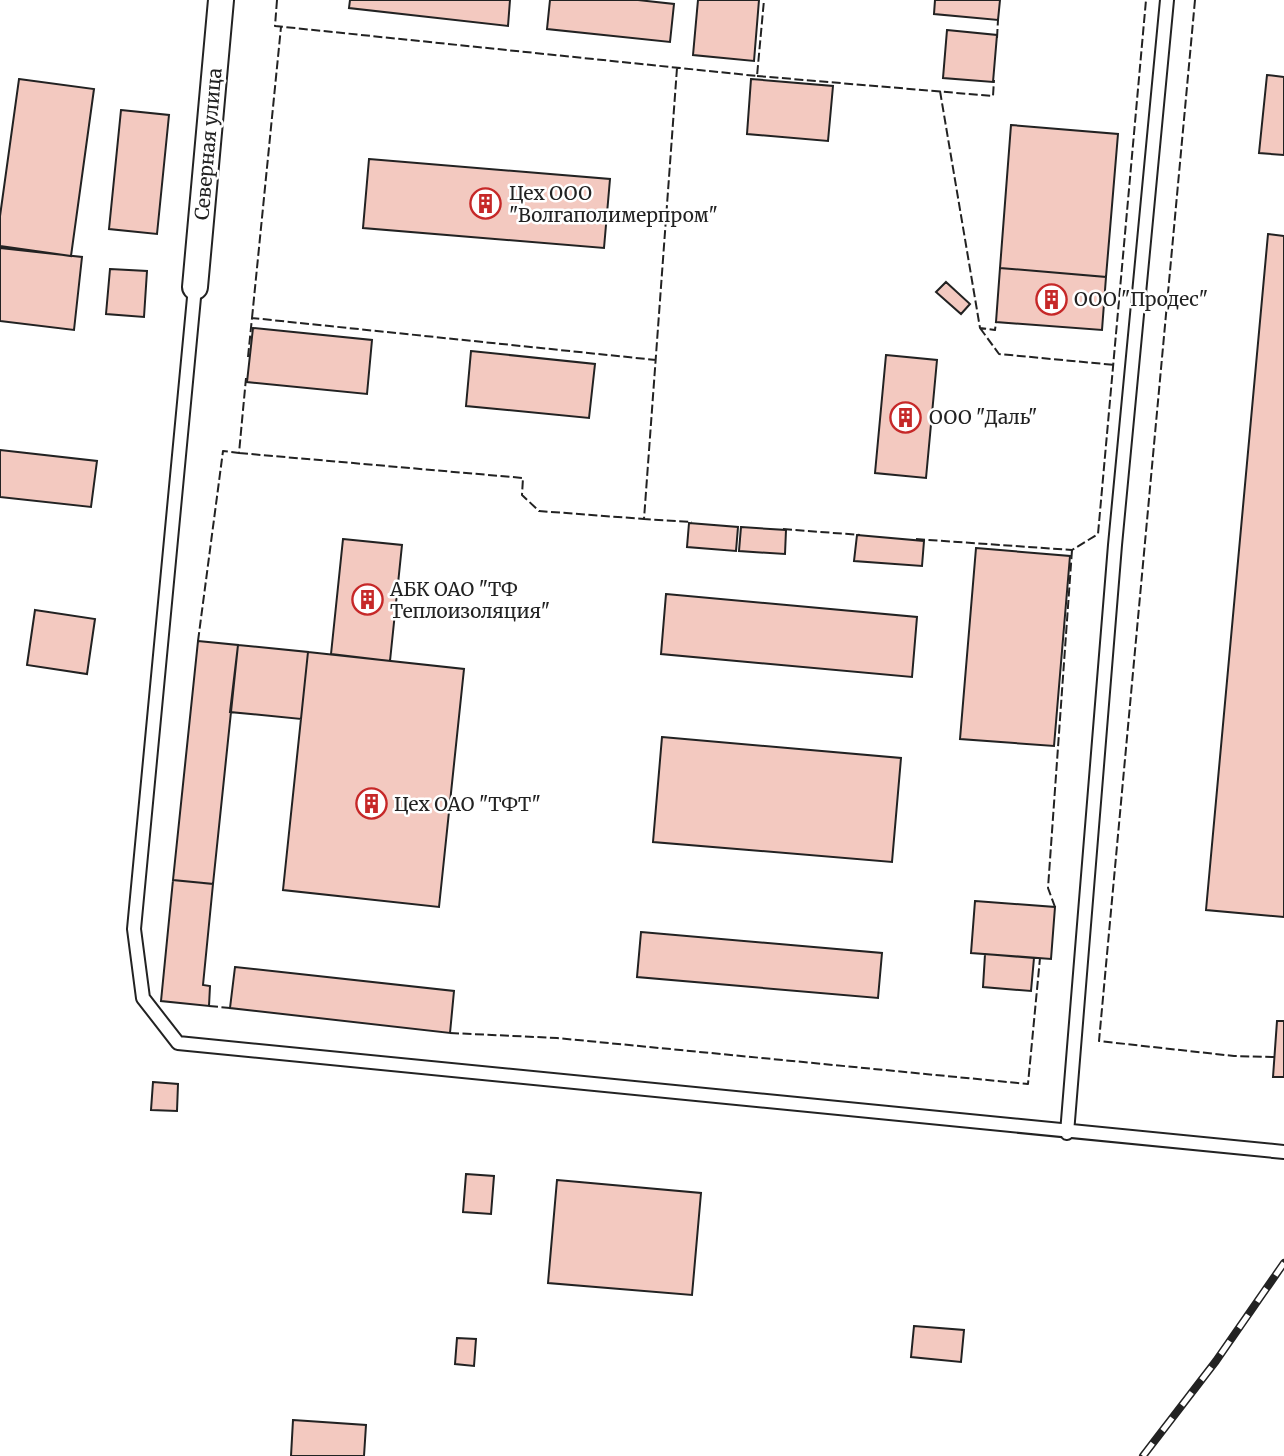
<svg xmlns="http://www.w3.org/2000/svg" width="1284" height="1456" viewBox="0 0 1284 1456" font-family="Merriweather,serif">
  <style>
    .building { fill: #f3c9c0; stroke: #222; stroke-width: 2 }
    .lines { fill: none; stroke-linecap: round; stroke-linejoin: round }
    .lane-casing { stroke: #222; stroke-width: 16 }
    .street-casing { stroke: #222; stroke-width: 28 }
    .lane { stroke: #fff; stroke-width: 12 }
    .street { stroke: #fff; stroke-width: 24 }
    .rail-casing { stroke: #222; stroke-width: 8 }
    .rail { stroke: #fff; stroke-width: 5; stroke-dasharray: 16; stroke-linecap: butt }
    .fence { stroke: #222; stroke-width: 2; stroke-dasharray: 9 3.5; stroke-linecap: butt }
    .labels { text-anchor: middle; stroke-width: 5; stroke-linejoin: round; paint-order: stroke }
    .street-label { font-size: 19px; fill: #222; stroke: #fff }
    .poi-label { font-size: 19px; fill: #222; stroke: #fff; text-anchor: start }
  </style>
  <rect width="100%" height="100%" fill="#fff"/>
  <!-- building -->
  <path class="building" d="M 350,0 L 510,0 L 508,26 L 349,8 Z
    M 550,0 L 638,0 L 674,4 L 670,42 L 547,29 Z
    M 698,0 L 759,0 L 754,61 L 693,55 Z
    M 935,0 L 1000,0 L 998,20 L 934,14 Z
    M 947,30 L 997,35 L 993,82 L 943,78 Z
    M 1267,75 L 1284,77 L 1284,155 L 1259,153 Z
    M 19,79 L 94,89 L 71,256 L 0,246 L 0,216 Z
    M 751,79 L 833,86 L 828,141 L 747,134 Z
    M 121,110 L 169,115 L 157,234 L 109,229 Z
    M 1011,125 L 1118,134 L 1106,277 L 1000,268 Z
    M 369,159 L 610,179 L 604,248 L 363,228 Z
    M 1268,234 L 1284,236 L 1284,917 L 1206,910 Z
    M 0,248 L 82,257 L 74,330 L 0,321 Z
    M 1000,268 L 1106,277 L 1102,330 L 996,322 Z
    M 110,269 L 147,271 L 144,317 L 106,314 Z
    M 946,282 L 970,304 L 961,314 L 936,292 Z
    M 253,328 L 372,340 L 367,394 L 247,382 Z
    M 471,351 L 595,364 L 589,418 L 466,406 Z
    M 886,355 L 937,360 L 926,478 L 875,473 Z
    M 0,450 L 97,461 L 91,507 L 0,497 Z
    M 689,523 L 738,527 L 736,551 L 687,547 Z
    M 741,527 L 786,530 L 785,554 L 739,551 Z
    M 857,535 L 924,541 L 922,566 L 854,561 Z
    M 343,539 L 402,545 L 390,661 L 331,654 Z
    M 976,548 L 1070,556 L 1054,746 L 960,739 Z
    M 666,594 L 917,617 L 912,677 L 661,654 Z
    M 35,610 L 95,619 L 87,674 L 27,665 Z
    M 198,641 L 238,645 L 213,884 L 173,880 Z
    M 238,645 L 308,652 L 301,719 L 230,712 Z
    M 308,652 L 464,669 L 439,907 L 283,890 Z
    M 662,737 L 901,758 L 892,862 L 653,842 Z
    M 173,880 L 213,884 L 203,985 L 210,986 L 209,1006 L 161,1001 Z
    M 975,901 L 1055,907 L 1051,959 L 971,953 Z
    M 641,932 L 882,953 L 878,998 L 637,977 Z
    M 985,954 L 1034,958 L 1031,991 L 983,987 Z
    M 235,967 L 454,991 L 450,1033 L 230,1008 Z
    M 1277,1021 L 1284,1021 L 1284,1077 L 1273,1077 Z
    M 153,1082 L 178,1084 L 177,1111 L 151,1110 Z
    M 466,1174 L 494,1176 L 491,1214 L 463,1212 Z
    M 557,1180 L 701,1193 L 692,1295 L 548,1283 Z
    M 914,1326 L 964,1330 L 961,1362 L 911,1357 Z
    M 457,1338 L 476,1339 L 474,1366 L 455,1364 Z
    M 293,1420 L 366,1425 L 364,1456 L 291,1456 Z"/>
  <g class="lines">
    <defs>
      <path id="lane" d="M 195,287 L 134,929 L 143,998 L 178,1043 L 1284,1152
        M 1067,1133 L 1115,545 L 1167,0"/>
      <path id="street" d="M 195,287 L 221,0"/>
    </defs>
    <!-- lane casing -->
    <use href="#lane" class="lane-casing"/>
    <!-- street casing -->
    <use href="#street" class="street-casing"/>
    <!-- lane -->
    <use href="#lane" class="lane"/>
    <!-- street -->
    <use href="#street" class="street"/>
    <defs>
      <path id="rail" d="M 1143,1456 L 1216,1361 L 1284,1263"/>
    </defs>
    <!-- rail casing -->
    <use href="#rail" class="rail-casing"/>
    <!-- rail -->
    <use href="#rail" class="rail"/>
    <!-- fence -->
    <path class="fence" d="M 277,0 L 275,26 L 757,76 L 764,0
      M 1195,0 L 1099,1041 L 1234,1056 L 1274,1057
      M 997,38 L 998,20
      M 677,68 L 644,519 L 692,522
      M 757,76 L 993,96 L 994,80
      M 940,91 L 980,328 L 995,330 L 996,322
      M 252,318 L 281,27
      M 980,328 L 999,354 L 1115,365
      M 248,357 L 252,318 L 656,360
      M 239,453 L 523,478 L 522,495 L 539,511 L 644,519
      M 783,529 L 860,535
      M 916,539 L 1072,550 L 1098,534 L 1146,0
      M 198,641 L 223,451 L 239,453 L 246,378
      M 1055,907 L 1048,888 L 1072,550
      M 209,1006 L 230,1008
      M 450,1033 L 557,1038 L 1028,1084 L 1040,958"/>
  </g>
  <!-- icons -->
  <defs>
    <symbol id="building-ring" viewBox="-11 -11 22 22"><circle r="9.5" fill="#fff" stroke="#c62828" stroke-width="1.5"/><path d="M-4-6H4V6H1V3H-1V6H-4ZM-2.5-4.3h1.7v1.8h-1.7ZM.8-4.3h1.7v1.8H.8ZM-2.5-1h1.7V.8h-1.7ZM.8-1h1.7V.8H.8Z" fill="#c62828"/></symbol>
  </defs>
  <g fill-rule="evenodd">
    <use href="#building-ring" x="468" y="186" width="35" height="35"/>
    <use href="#building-ring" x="1034" y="282" width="35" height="35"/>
    <use href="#building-ring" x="888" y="400" width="35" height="35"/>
    <use href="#building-ring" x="350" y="582" width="35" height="35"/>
    <use href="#building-ring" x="354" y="786" width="35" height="35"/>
  </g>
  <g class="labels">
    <!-- street labels -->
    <g class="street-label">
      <text transform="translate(208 144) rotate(-85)" y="7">Северная улица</text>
    </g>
    <!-- poi labels -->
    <g class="poi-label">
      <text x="509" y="200">Цех ООО<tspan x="509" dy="22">"Волгаполимерпром"</tspan></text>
      <text x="1074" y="306">ООО "Продес"</text>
      <text x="929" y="424">ООО "Даль"</text>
      <text x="390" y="596">АБК ОАО "ТФ<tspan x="390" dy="22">Теплоизоляция"</tspan></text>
      <text x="394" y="811">Цех ОАО "ТФТ"</text>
    </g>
  </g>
</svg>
